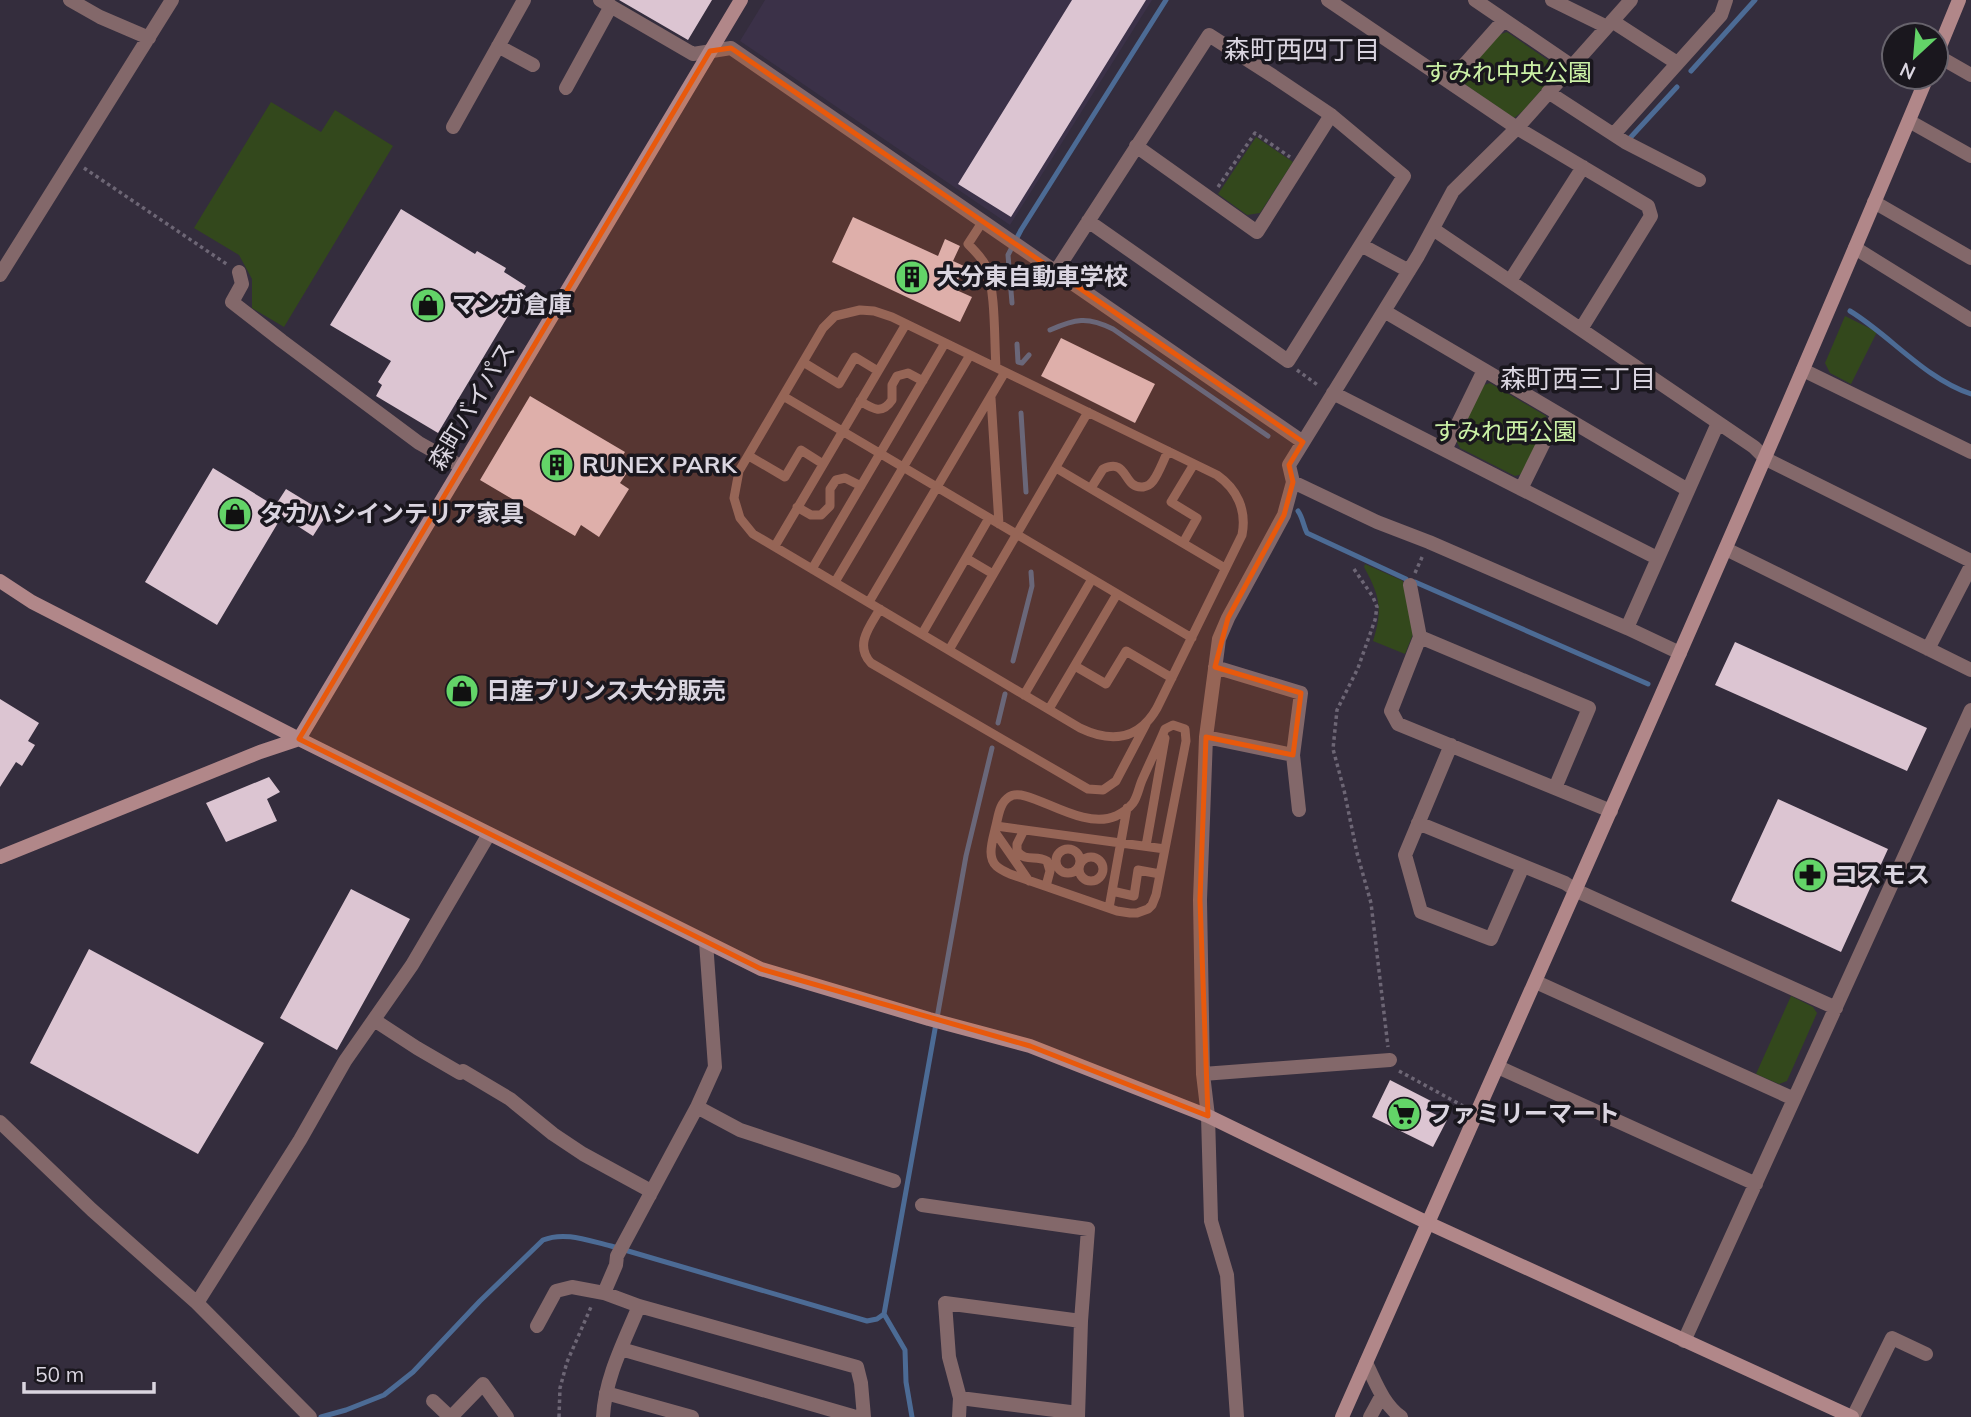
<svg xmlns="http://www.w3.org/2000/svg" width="1971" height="1417" viewBox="0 0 1971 1417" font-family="Mulish,'Noto Sans JP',sans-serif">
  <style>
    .built { fill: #3b3148 }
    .green { fill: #33481c }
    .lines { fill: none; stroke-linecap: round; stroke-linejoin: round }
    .stream { stroke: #4c6b95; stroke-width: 5 }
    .building { fill: #dcc5d2 }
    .path { stroke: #6d6675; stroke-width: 3.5; stroke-dasharray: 3.5 3.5; stroke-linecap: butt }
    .lane { stroke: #83686a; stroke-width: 9 }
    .street { stroke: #83686a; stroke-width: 14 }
    .secondary { stroke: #b18789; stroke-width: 14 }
    .marked { fill: #e8590c; fill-opacity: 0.2; stroke: #e8590c; stroke-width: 5; stroke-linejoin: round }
    .labels { text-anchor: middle; stroke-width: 7; stroke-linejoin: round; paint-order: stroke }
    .park-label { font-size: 24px; fill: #cbf1a6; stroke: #1a171e }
    .poi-label { font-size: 24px; font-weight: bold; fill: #dad5e0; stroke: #1a171e; text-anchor: start }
    .street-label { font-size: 24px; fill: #dad5e0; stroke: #1a171e }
    .neighbourhood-label { font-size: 26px; fill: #dad5e0; stroke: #1a171e }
  </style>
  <rect width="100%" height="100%" fill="#342d3d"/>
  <!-- built -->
  <path class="built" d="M 765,0 L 1152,0 L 1010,225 L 740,41 Z"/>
  <!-- green -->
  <path class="green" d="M 1507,32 L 1555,65 L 1556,73 L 1523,111 L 1514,118 L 1463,83 L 1463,74 L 1498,35 Z
    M 271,102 L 321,132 L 335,110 L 393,146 L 284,327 L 252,308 L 252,279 L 239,255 L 194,228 Z
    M 1256,137 L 1293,162 L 1260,213 L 1247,215 L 1218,194 Z
    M 1845,316 L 1877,332 L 1851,384 L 1830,373 L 1825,363 Z
    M 1490,383 L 1546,416 L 1548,422 L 1522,474 L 1515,476 L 1460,448 L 1456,440 L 1484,385 Z
    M 1365,564 L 1403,581 L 1413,634 L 1405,654 L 1373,641 C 1383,609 1380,596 1364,567 Z
    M 1791,996 L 1813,1007 L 1817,1013 L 1787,1081 L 1779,1084 L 1756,1074 Z"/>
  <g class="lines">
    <!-- stream -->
    <path class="stream" d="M 1691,71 L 1755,0
      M 1630,138 L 1677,87
      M 1012,303 L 1008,255 L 1021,230 L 1166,0
      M 1850,311 C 1891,336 1924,378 1971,394
      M 1050,330 C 1075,319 1087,316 1113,329 L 1268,436
      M 1017,344 L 1018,362 L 1022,363 L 1029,355
      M 1021,413 L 1026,492
      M 1298,511 C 1303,518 1303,525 1307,533 L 1406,579
      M 1415,582 L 1648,684
      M 1013,661 L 1032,586 L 1031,572
      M 998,723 L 1005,694
      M 884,1314 L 905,1350 L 906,1382 L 912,1417
      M 321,1417 L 346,1410 L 384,1395 L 413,1372 L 480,1301 L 543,1240 C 565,1231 589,1241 611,1246 L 867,1321 L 877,1319 L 884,1314 L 966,856 L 992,748"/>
  </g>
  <!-- building -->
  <path class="building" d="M 619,0 L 712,0 L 688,40 Z
    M 1072,0 L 1146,0 L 1011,217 L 958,184 Z
    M 401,209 L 475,254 L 477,251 L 506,268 L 504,272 L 526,286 L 438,433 L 376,396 L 382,385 L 378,382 L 391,361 L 330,325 Z
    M 853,217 L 938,256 L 945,239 L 960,246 L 953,261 L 964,266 L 954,289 L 972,297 L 960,322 L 832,262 Z
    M 1061,338 L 1155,384 L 1135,423 L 1041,376 Z
    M 530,396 L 625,452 L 619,461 L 630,468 L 620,483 L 629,489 L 599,537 L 581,525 L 575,536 L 480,480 Z
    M 213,468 L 275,506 L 286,489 L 327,514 L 313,536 L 282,516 L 217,625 L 145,582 Z
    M 1735,642 L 1927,728 L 1907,771 L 1715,685 Z
    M 0,699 L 39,723 L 28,741 L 35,745 L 22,766 L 16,762 L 0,787 Z
    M 269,777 L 280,792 L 267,799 L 277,821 L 226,842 L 206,803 Z
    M 1778,799 L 1888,849 L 1841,952 L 1731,901 Z
    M 351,889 L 410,919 L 337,1050 L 280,1018 Z
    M 89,949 L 264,1043 L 198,1154 L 30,1063 Z
    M 1390,1080 L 1431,1101 L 1426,1110 L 1447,1120 L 1433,1147 L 1372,1117 Z"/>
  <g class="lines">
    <!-- path -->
    <path class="path" d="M 84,168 L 228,265
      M 1218,187 L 1255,133 L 1290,157
      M 1297,370 L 1319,386
      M 1354,569 L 1373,597 L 1377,607 L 1375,620 L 1358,668 L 1337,710 L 1333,749 L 1344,790 L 1357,853 L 1371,903 L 1388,1047
      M 1415,573 L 1423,555
      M 1399,1071 L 1463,1106
      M 559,1417 L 560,1388 L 567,1362 L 591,1307"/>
    <!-- lane -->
    <path class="lane" d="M 983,221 L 968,244 C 975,251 982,258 986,266 C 996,293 994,339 996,367
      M 860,310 L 874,311 L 892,317 L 1217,475 C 1237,489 1247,510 1242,535 L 1157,708 C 1139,740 1111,743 1080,728 L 753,534 L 740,518 L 734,498 L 739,471 L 823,328 L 835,316 Z
      M 803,362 L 839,384 L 855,357 L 878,371
      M 783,396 L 1192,638
      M 991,398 L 999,524
      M 860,401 C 873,409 882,415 892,400 L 892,385 L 897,376 L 908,373 L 923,381
      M 749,456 L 785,477 L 801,450 L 823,464
      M 1056,468 L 1225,568
      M 1091,488 L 1103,469 C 1129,457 1122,489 1143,487 C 1148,486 1150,485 1153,481 C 1159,473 1163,461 1168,451
      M 797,507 L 811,515 L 821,515 L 830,506 L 830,489 L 836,480 L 845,478 L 861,486
      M 1183,543 L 1197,518 L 1171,502 L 1194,464
      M 775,546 L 906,324
      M 966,558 L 993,574
      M 812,569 L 945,343
      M 835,582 L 970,355
      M 869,602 L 1005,372
      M 880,609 C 870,626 854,645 871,663 L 1088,789 L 1103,790 L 1116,781 L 1146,724
      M 922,634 L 989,518
      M 949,650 L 1088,412
      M 1075,666 L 1106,684 L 1126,651 L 1172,678
      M 1024,695 L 1092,579
      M 1049,709 L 1117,594
      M 1173,725 L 1185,729 L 1186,741 L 1156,895 L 1152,905 L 1148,909 L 1137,913 L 1130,913 L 1117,911 L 1010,874 C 999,869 991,865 991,852 C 991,842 995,831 997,821 C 999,812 1001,802 1009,797 C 1027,784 1079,832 1116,816 C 1122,813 1129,808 1133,803 C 1138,796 1139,786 1143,778 C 1150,762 1158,746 1165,729 Z
      M 996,826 L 1165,849
      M 1024,830 L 1017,844 L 1017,851 C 1026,863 1036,854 1047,861 L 1050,871 L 1046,886
      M 995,832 L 1029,881
      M 1146,846 L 1165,738
      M1056 861a12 12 0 1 1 24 0a12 12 0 1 1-24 0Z
      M1079 869a12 12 0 1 1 24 0a12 12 0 1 1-24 0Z
      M 1112,891 L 1134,896 L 1138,870 L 1160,874
      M 1109,908 L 1127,808"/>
    <!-- street -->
    <path class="street" d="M 70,0 L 100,17 L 149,38
      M 600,0 L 693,54 L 731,48 L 1303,442
      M 1328,0 L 1517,128 L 1648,206 L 1651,216 L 1581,329
      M 1475,0 L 1572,66
      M 1552,0 L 1607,27
      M 1612,21 L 1677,63
      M 498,46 L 533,65
      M 1936,55 L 1971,75
      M 1449,82 L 1504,20
      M 566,88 L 611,6
      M 1548,92 L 1625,142 L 1699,180
      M 1909,121 L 1971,156
      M 453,127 L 524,0
      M 1614,134 L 1721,15 L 1726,0
      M 1136,146 L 1257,232 L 1331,115
      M 1874,202 L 1971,258
      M 1433,229 L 1754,447 L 1766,459 L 1971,561
      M 1361,245 L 1409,271
      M 1855,248 L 1971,320
      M 1056,271 L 1209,35 L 1273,76 L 1331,115 L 1404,176 L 1288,361 L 1088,221
      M 239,272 L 242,284 L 232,302 L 282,341 L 419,443 L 462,467
      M 0,275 L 172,0
      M 1510,281 L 1583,167
      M 1384,311 L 1688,490
      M 1803,370 L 1971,452
      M 1333,393 L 1657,558
      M 1445,450 L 1484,370
      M 1293,482 L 1377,522 L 1429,542 L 1627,628 L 1680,653
      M 1521,489 L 1558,414
      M 1726,549 L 1971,670
      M 1410,585 L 1420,637
      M 1627,628 L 1718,423
      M 1928,649 L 1971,566
      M 1215,667 L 1301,693 L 1293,755 L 1299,810
      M 1206,737 L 1293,755
      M 1451,745 L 1405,855 L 1421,912 L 1491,939 L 1523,866
      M 1555,788 L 1589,708 L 1420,637 L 1391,711 L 1398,724 L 1611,811
      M 1418,823 L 1565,883 L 1577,891 L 1836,1008
      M 1536,982 L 1794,1099
      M 374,1020 L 417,1048 L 460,1073 L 463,1071 L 510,1099 L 553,1134 L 583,1154 L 649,1190 L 650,1195
      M 1498,1067 L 1756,1184
      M 1203,1074 L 1390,1060
      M 697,1107 L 740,1130 L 894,1181
      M 0,1122 L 92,1210 L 197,1303 L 310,1417
      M 922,1205 L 1088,1229 L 1081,1321 L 1078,1417
      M 604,1293 L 616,1265 L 617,1256 L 697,1107 L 715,1067 L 706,942
      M 197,1303 L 300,1140 L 345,1061 L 412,965 L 489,834
      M 537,1326 L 556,1291 L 572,1287 L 604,1293 L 639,1306 L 857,1367 L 861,1383 L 864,1417
      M 1684,1341 L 1971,710
      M 621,1349 L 856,1417
      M 1366,1363 C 1376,1383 1383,1404 1401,1417
      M 606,1393 L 692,1417
      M 960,1398 L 1078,1413
      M 433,1401 L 450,1417
      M 451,1417 L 483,1384 L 507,1417
      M 603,1417 C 605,1378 624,1342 639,1306
      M 959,1417 L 960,1398 L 949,1357 L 945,1303 L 1081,1321
      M 1237,1417 L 1227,1275 L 1211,1221 L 1208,1116 L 1203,1074 L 1200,900 L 1206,737 L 1219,639 L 1228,618 L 1284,515 L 1293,482 L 1289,465 L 1418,256 L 1453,191 L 1517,128 L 1631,0
      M 1370,1417 L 1382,1395
      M 1853,1417 L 1892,1338 L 1926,1354"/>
    <!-- secondary -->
    <path class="secondary" d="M 1936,56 L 1959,0
      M 0,581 L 32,602 L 299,739 L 761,969 L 929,1019 L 1030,1046 L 1208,1116 L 1428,1223 L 1852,1417
      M 0,857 L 260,752 L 299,739 L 741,0
      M 1342,1417 C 1539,971 1739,527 1927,77"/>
  </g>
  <!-- marked area -->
  <path class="marked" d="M 731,48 L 1303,442 L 1289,465 L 1293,482 L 1284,515 L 1228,618 L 1215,667 L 1301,693 L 1293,755 L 1206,737 L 1200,900 L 1208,1116 L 1030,1046 L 761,969 L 299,739 L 710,51 Z"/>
  <!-- icons -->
  <defs>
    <symbol id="building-disc" viewBox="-11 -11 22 22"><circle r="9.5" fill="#63d468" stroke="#1a171e"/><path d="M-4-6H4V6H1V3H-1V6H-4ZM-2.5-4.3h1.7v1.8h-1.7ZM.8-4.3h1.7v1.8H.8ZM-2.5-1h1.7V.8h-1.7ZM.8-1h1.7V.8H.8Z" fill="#111"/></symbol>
    <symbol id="shop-disc" viewBox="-11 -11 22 22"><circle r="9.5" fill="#63d468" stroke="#1a171e"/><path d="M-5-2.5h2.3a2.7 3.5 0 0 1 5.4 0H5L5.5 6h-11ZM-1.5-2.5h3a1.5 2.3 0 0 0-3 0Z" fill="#111"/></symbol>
    <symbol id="pharmacy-disc" viewBox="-11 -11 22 22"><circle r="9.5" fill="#63d468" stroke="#1a171e"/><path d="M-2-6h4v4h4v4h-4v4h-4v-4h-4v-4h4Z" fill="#111"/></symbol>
    <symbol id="supermarket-disc" viewBox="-11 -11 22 22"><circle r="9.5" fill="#63d468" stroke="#1a171e"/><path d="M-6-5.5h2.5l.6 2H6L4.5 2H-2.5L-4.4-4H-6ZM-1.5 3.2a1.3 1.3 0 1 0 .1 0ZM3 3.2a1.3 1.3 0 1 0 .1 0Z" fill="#111"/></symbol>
  </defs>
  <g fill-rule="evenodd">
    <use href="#building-disc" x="893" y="258" width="38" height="38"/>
    <use href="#shop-disc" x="409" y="286" width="38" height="38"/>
    <use href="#building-disc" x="538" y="446" width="38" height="38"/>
    <use href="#shop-disc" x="216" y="495" width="38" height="38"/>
    <use href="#shop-disc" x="443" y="672" width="38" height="38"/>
    <use href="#pharmacy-disc" x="1791" y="856" width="38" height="38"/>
    <use href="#supermarket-disc" x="1385" y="1095" width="38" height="38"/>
  </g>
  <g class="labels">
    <!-- park labels -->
    <g class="park-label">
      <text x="1508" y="81">すみれ中央公園</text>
      <text x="1505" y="440">すみれ西公園</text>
    </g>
    <!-- poi labels -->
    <g class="poi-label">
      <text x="936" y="285">大分東自動車学校</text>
      <text x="452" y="313">マンガ倉庫</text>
      <text x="582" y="473">RUNEX PARK</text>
      <text x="260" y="522">タカハシインテリア家具</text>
      <text x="486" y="699">日産プリンス大分販売</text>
      <text x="1834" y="883">コスモス</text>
      <text x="1428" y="1122">ファミリーマート</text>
    </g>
    <!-- street labels -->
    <g class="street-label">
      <text transform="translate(472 406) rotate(-59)" y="8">森町バイパス</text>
    </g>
    <!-- neighbourhood labels -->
    <g class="neighbourhood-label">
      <text x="1302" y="59">森町西四丁目</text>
      <text x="1578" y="388">森町西三丁目</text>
    </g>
  </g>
  <!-- north arrow -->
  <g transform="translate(1915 56) rotate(206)"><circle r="33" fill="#1a171e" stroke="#67636c" stroke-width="2"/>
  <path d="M0-5L12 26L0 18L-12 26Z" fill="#63d468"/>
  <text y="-10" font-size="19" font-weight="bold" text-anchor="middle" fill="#dad5e0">N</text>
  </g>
  <!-- scale -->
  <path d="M24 1382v10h130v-10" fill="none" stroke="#dad5e0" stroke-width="3.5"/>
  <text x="35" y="1382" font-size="21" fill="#dad5e0" stroke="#1a171e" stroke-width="5" paint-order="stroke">50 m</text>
</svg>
